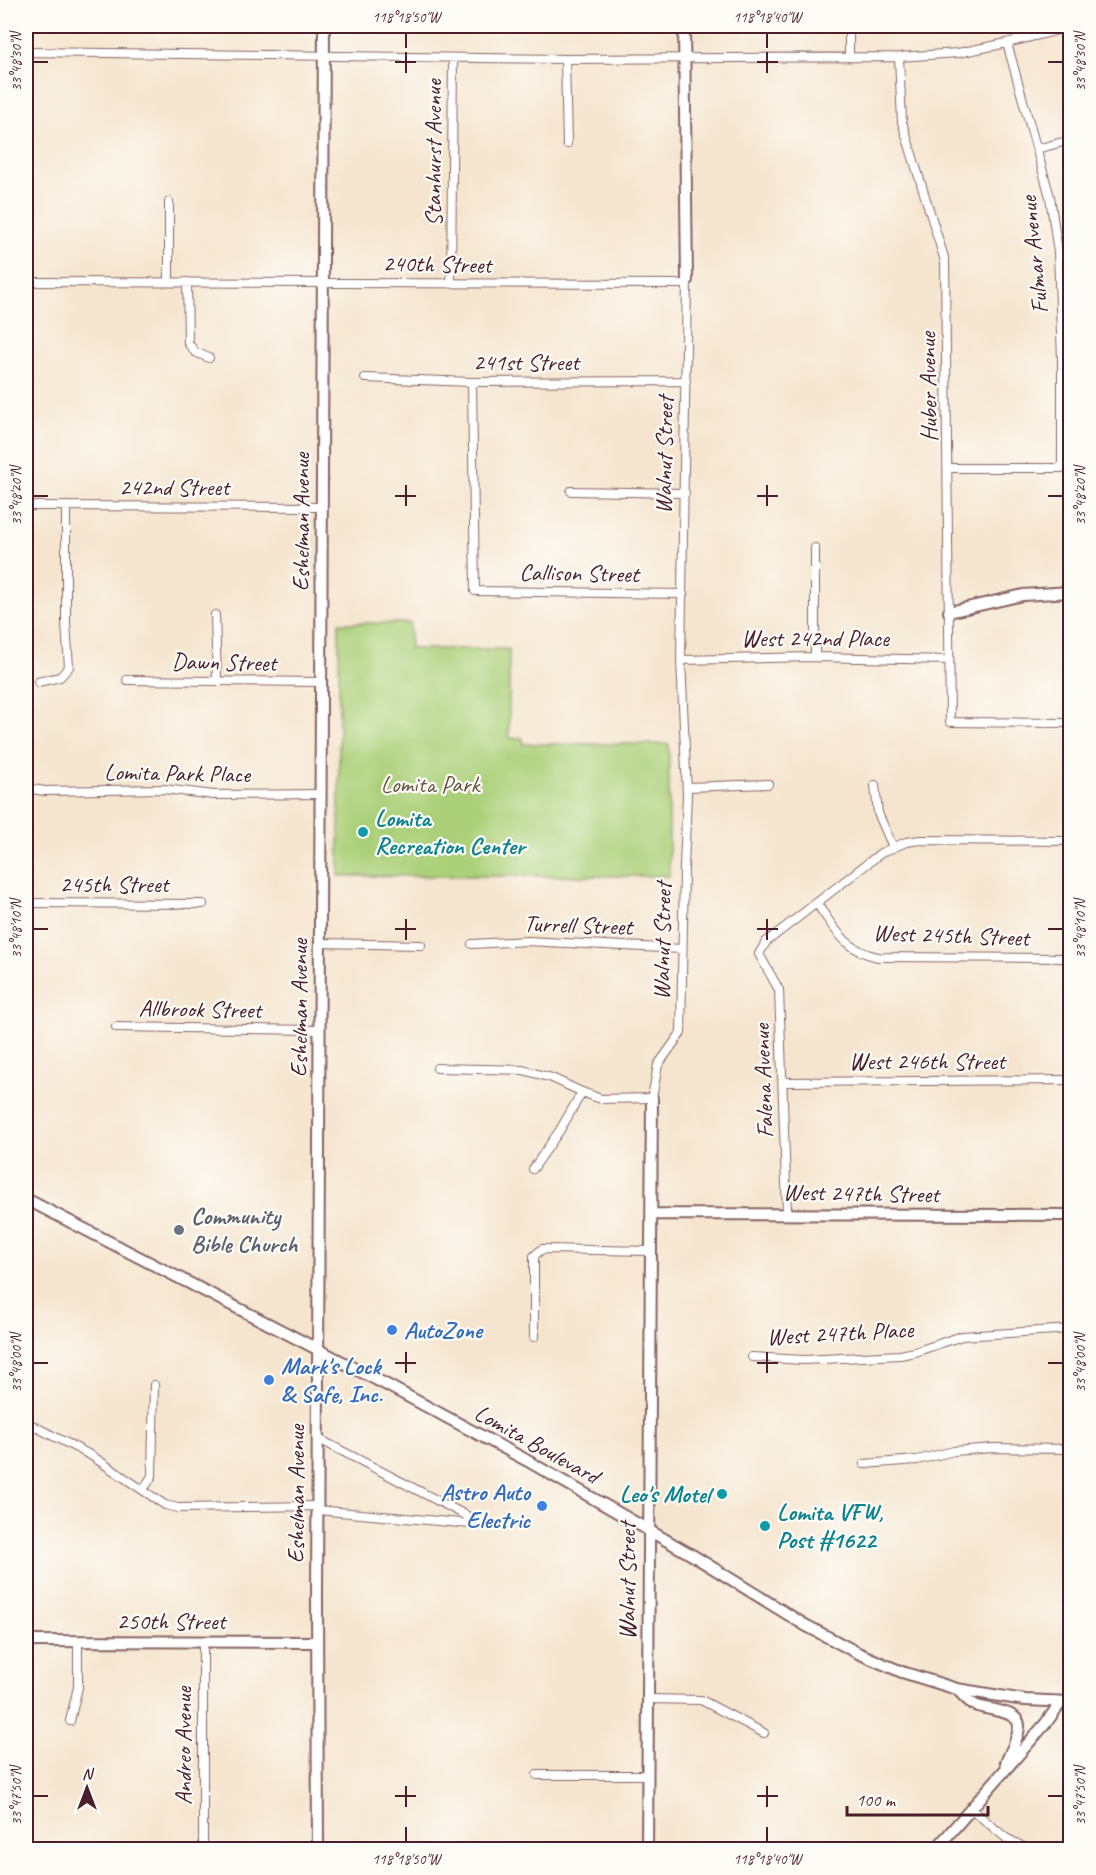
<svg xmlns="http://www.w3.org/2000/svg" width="1096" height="1875" viewBox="0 0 1096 1875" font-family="Caveat,sans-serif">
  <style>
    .green { fill: #acd079; stroke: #7b7852; stroke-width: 1.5 }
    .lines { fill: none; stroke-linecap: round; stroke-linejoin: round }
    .street-casing { stroke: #866464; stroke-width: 10 }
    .secondary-casing { stroke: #866464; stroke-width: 14 }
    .street { stroke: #fff; stroke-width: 8 }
    .secondary { stroke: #fff; stroke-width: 10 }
    .ticks { fill: none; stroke: #4a1f2b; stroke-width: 2 }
    .culture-dot { fill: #0f9aa8; stroke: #fdfcf7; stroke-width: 2 }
    .worship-dot { fill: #6b7280; stroke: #fdfcf7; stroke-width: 2 }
    .shop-dot { fill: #3f7fe0; stroke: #fdfcf7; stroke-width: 2 }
    .labels { text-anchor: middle; stroke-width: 4.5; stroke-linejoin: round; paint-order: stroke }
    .street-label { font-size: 24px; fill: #4a1f2b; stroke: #fdfcf7 }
    .park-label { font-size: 24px; fill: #675442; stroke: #fdfcf7 }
    .culture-label { font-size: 24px; font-weight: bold; fill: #0d838f; stroke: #fdfcf7; text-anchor: start }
    .worship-label { font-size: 24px; font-weight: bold; fill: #5b616d; stroke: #fdfcf7; text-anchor: start }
    .shop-label { font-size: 24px; font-weight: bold; fill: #366cbe; stroke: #fdfcf7; text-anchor: start }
    .neatline { fill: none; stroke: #4a1f2b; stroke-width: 2 }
    .ticks-label { font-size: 15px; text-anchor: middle; fill: #4a1f2b }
  </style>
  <rect width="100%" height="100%" fill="#fdfcf7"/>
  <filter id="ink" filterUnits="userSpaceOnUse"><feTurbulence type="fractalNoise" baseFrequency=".0167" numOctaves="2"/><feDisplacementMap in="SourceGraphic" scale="12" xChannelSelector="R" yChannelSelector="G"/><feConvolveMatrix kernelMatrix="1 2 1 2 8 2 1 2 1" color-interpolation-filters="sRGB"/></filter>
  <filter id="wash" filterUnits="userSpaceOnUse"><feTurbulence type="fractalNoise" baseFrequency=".008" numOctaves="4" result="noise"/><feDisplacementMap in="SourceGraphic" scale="24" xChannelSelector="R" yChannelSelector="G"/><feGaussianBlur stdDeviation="1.35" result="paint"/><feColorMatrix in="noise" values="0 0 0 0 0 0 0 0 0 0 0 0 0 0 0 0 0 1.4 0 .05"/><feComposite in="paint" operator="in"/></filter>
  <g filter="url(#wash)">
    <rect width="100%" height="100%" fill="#f5e5cf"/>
    <!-- green -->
    <path class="green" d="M 339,623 L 410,623 L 410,649 L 509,649 L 509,738 L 523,738 L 523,744 L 669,744 L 669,876 L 339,876 Z"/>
  </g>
  <g filter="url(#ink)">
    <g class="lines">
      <defs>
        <path id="street" d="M 1007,43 L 1050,197 L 1058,252 L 1062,359 L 1062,468
          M 26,52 L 565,59 L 899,57 L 958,53 L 1007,43 L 1070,27
          M 849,57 L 849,26
          M 899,57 L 902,122 L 945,261 L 950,722 L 1070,723
          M 565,59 L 567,144
          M 1037,149 L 1070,140
          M 1058,252 L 1070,252
          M 26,282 L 687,284
          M 169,282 L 169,202
          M 187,282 L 188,343 L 195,352 L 209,358
          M 451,284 L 453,58
          M 365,378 L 472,382 L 686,381
          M 472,382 L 475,591 L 683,594
          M 949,468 L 1070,468
          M 571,491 L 685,493
          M 26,506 L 322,507
          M 815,548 L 815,657
          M 215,615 L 217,681
          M 681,660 L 815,657 L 949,660
          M 127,680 L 321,682
          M 38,682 L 60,677 L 69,667 L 66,623 L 66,506
          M 875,785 L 878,813 L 893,847
          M 687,787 L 768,784
          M 32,789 L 45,791 L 164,789 L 214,795 L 321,794
          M 26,903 L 203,904
          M 817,904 C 835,929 845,950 878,957 L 1070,958
          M 320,943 L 421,945
          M 472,944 L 527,941 L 682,949
          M 116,1027 L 319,1030
          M 437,1068 L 523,1070 L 552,1078 L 582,1092 L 601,1099 L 652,1098 L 658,1065 L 681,1033 L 684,868 L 687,794 L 681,660 L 687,280
          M 783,1082 L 1070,1080
          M 533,1169 L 560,1130 L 582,1092
          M 787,1212 L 779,990 L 759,954 L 766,942 L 881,853 L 906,842 L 920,840 L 1070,841
          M 534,1337 L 534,1256 L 542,1249 L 651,1251
          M 752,1357 L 804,1360 L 900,1355 L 915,1352 L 962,1336 L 1070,1329
          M 26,1422 L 92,1456 L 165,1505 L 178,1508 L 317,1506
          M 864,1464 L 917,1460 L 954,1451 L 993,1448 L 1070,1449
          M 143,1490 L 152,1476 L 154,1385
          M 317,1510 L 471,1524 L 473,1522 L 471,1518 L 317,1438
          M 648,1699 L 701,1700 L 764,1733
          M 70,1721 L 78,1687 L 78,1641
          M 537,1775 L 648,1775
          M 970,1808 L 1006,1838 L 1029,1850
          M 203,1850 L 203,1642"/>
        <path id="secondary" d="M 684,26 L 687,280
          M 949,612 L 1023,595 L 1070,592
          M 26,1199 L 385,1384 L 526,1460 L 692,1555 L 805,1625 L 858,1653 L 902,1672 L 957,1689 L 1025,1700 L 1070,1702
          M 652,1214 L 1070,1215
          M 26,1641 L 316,1642
          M 957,1689 C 962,1694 968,1702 975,1705 C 986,1710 1020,1710 1019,1727 C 1018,1739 1010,1753 1006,1763
          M 318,1850 L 317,1599 L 324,26
          M 647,1850 L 652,1098
          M 935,1850 L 1046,1723 L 1061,1702"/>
      </defs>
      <!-- street casing -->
      <use href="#street" class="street-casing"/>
      <!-- secondary casing -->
      <use href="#secondary" class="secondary-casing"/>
      <!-- street -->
      <use href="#street" class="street"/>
      <!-- secondary -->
      <use href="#secondary" class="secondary"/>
    </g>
  </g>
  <!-- ticks -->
  <path class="ticks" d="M 406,33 L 406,48M 767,33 L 767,48M 406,52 L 406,73M 767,52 L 767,73M 33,62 L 48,62M 395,62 L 416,62M 757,62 L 778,62M 1048,62 L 1063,62M 406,485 L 406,506M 767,485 L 767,506M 33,496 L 48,496M 395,496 L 416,496M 757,496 L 778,496M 1048,496 L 1063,496M 406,919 L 406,940M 767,919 L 767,940M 33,929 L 48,929M 395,929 L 416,929M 757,929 L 778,929M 1048,929 L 1063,929M 406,1352 L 406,1373M 767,1352 L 767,1373M 33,1363 L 48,1363M 395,1363 L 416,1363M 757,1363 L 778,1363M 1048,1363 L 1063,1363M 406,1786 L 406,1807M 767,1786 L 767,1807M 33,1796 L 48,1796M 395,1796 L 416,1796M 757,1796 L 778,1796M 1048,1796 L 1063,1796M 406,1827 L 406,1842M 767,1827 L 767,1842"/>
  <!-- markers -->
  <g class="culture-dot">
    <circle cx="363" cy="832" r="6"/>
    <circle cx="722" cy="1494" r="6"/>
    <circle cx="765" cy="1526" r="6"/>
  </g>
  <circle class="worship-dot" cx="179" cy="1230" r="6"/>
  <g class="shop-dot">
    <circle cx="392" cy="1330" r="6"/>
    <circle cx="269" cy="1380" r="6"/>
    <circle cx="542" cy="1506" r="6"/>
  </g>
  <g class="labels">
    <!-- street labels -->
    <g class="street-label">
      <text transform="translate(433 153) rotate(-90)" y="8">Stanhurst Avenue</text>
      <text transform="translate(1034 255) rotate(-96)" y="8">Fulmar Avenue</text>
      <text transform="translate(437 264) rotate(1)" y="8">240th Street</text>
      <text x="526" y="370">241st Street</text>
      <text transform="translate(928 387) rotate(-91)" y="8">Huber Avenue</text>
      <text transform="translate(664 455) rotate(-89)" y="8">Walnut Street</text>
      <text x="174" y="495">242nd Street</text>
      <text transform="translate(301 522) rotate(-90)" y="8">Eshelman Avenue</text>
      <text transform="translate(579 573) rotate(1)" y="8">Callison Street</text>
      <text x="815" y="646">West 242nd Place</text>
      <text transform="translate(224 662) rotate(1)" y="8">Dawn Street</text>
      <text transform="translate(177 773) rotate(1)" y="8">Lomita Park Place</text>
      <text x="114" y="892">245th Street</text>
      <text transform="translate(578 925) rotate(2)" y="8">Turrell Street</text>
      <text transform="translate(951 935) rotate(2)" y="8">West 245th Street</text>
      <text transform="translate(662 941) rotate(-89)" y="8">Walnut Street</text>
      <text transform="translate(299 1008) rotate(-90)" y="8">Eshelman Avenue</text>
      <text transform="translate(200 1009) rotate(1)" y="8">Allbrook Street</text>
      <text x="927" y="1069">West 246th Street</text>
      <text transform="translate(763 1081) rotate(-92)" y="8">Falena Avenue</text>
      <text transform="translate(861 1193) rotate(1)" y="8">West 247th Street</text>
      <text transform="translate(840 1333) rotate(-3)" y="8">West 247th Place</text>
      <text transform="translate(537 1444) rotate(29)" y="8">Lomita Boulevard</text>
      <text transform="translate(296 1494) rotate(-90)" y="8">Eshelman Avenue</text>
      <text transform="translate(627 1581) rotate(-90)" y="8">Walnut Street</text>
      <text x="171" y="1629">250th Street</text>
      <text transform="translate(183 1746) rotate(-90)" y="8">Andreo Avenue</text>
    </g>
    <!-- park labels -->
    <g class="park-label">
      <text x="430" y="792">Lomita Park</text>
    </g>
    <!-- culture labels -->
    <g class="culture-label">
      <text x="375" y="826">Lomita<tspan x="375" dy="28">Recreation Center</tspan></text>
      <text x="710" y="1502" text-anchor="end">Leo's Motel</text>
      <text x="777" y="1520">Lomita VFW,<tspan x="777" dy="28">Post #1622</tspan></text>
    </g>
    <!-- worship labels -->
    <g class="worship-label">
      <text x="191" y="1224">Community<tspan x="191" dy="28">Bible Church</tspan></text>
    </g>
    <!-- shop labels -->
    <g class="shop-label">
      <text x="404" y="1338">AutoZone</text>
      <text x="281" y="1374">Mark's Lock<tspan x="281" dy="28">&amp; Safe, Inc.</tspan></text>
      <text x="530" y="1500" text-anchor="end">Astro Auto<tspan x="530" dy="28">Electric</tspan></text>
    </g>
  </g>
  <!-- margin -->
  <rect width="1096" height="1875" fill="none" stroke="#fdfcf7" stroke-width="66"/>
  <!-- north arrow -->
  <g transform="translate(87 1788)" stroke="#fdfcf7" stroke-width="4.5" paint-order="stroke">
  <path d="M0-4.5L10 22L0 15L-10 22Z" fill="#4a1f2b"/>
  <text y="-9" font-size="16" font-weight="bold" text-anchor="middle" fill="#4a1f2b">N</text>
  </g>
  <!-- scale -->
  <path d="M847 1806v9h141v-9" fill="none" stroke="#4a1f2b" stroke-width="3"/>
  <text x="856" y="1806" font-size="18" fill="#4a1f2b" stroke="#fdfcf7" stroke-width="4.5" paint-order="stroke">100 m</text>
  <rect x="33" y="33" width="1030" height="1809" class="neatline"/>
  <g class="ticks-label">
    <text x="406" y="22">118°18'50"W</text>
    <text x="767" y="22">118°18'40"W</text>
    <text transform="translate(16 62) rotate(-90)" y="5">33°48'30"N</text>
    <text transform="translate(1080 62) rotate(-90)" y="5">33°48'30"N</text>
    <text transform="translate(16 496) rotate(-90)" y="5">33°48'20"N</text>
    <text transform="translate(1080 496) rotate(-90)" y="5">33°48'20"N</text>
    <text transform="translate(16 929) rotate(-90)" y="5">33°48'10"N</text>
    <text transform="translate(1080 929) rotate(-90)" y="5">33°48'10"N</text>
    <text transform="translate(16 1363) rotate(-90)" y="5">33°48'00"N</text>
    <text transform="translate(1080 1363) rotate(-90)" y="5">33°48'00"N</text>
    <text transform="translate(16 1796) rotate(-90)" y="5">33°47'50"N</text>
    <text transform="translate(1080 1796) rotate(-90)" y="5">33°47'50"N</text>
    <text x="406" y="1864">118°18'50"W</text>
    <text x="767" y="1864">118°18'40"W</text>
  </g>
</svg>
